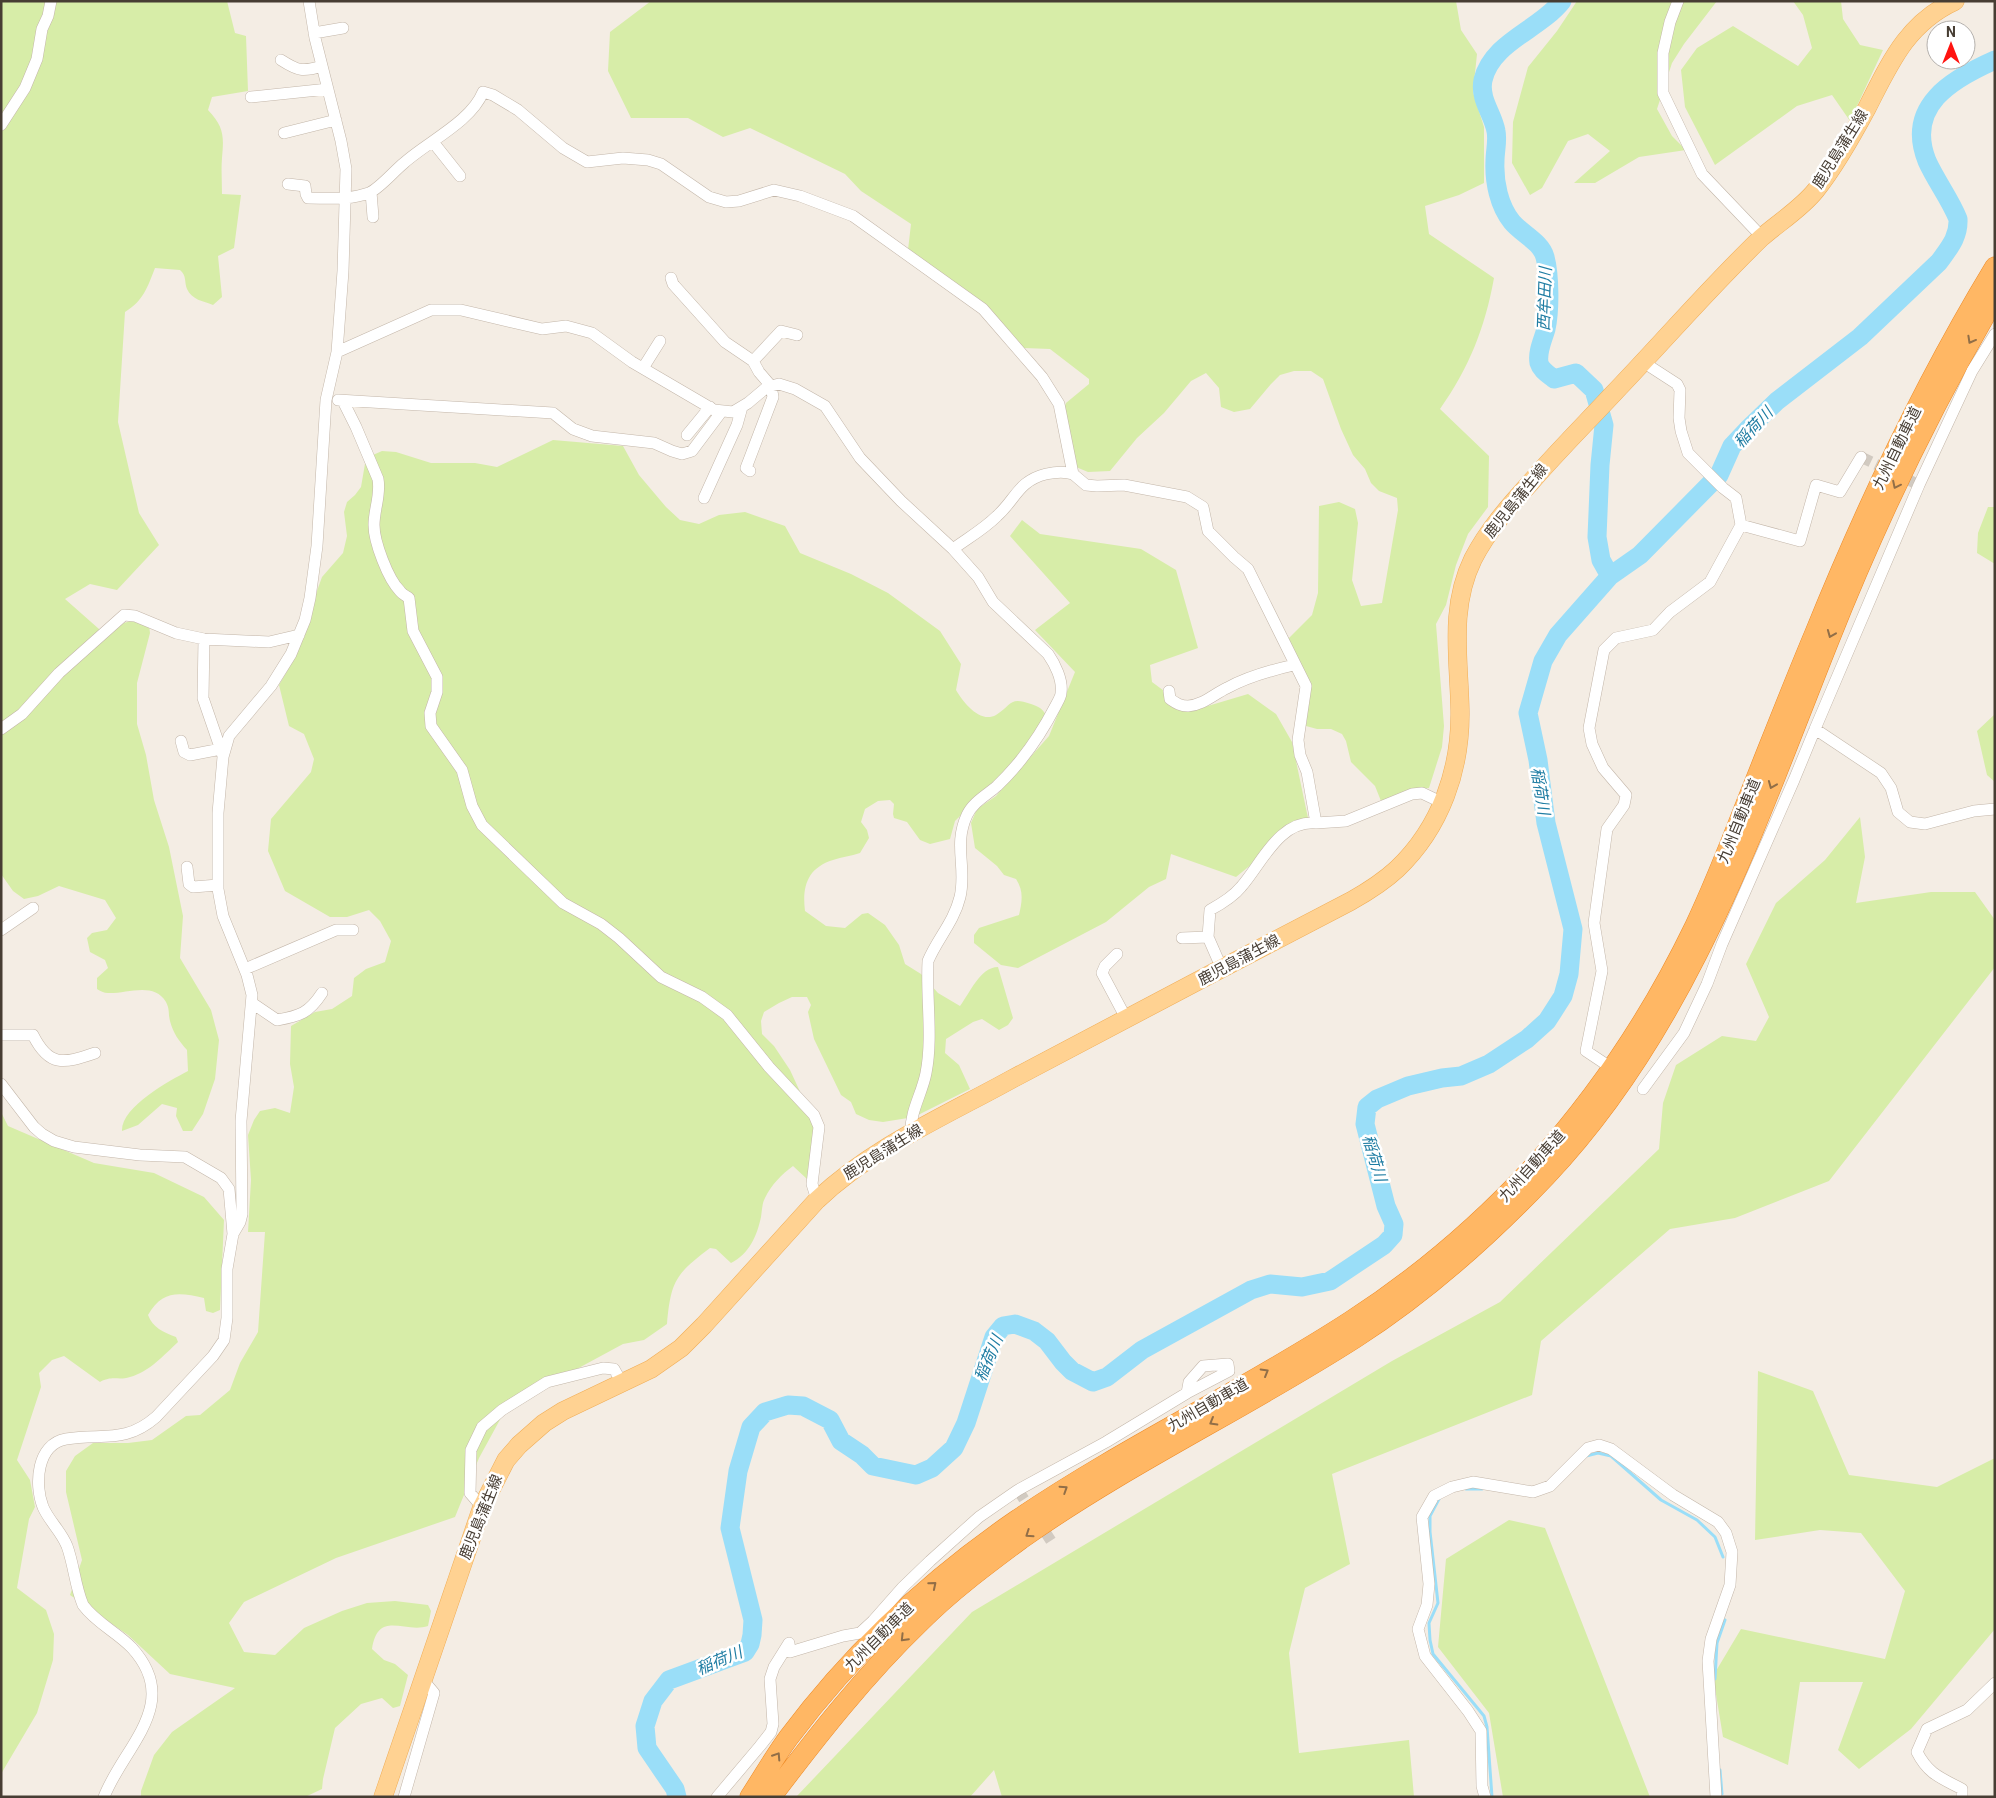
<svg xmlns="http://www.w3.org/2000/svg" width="1996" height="1798" viewBox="0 0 1996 1798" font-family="Roboto,'Noto Sans JP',sans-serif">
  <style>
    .green { fill: #d7eda8 }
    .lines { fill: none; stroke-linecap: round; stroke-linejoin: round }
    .stream { stroke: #9adef8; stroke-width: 3 }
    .river { stroke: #9adef8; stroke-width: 19 }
    .minor-tunnel { stroke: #d1cac1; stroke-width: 11; stroke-dasharray: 11 5.5; stroke-linecap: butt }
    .minor-casing { stroke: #c3b6a9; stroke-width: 12 }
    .primary-casing { stroke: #f0ad56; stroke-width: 19 }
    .motorway-casing { stroke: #ed8925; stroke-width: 21 }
    .minor { stroke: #fff; stroke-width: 11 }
    .primary { stroke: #ffd292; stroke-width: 18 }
    .motorway { stroke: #ffb764; stroke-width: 20 }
    .oneway { stroke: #916e47 }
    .labels { text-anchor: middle; stroke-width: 5; stroke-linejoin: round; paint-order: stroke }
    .street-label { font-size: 15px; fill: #473d33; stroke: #fff }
    .water-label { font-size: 16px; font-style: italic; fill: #1f7da3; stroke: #fff }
  </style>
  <rect width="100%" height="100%" fill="#f4ede4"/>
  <!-- green -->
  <path class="green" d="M 1,1 L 227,1 L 235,33 L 246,36 L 248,91 L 212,97 L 208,110 C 224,127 224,136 222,158 C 221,170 222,182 222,194 L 241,195 L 234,248 L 218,256 L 222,297 L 213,305 C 203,301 192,300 187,289 C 184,282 187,276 180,270 L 155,268 C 147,288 144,300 125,312 L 118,422 L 139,513 L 159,545 L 117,590 L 90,584 L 65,599 L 99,629 L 109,634 C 124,622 130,616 149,626 L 150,633 L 137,683 L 137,724 L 146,755 L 154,800 L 169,847 L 183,916 L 180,958 L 211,1010 L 219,1040 L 215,1079 L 203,1114 L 192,1131 L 183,1131 L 176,1116 L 177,1108 L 162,1104 L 138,1125 L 122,1131 C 121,1107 169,1081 188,1071 L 187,1050 C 179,1041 173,1033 170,1021 C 168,1013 170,1010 166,1002 C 154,981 126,994 108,993 C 104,993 100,991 97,989 L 97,978 L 108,968 L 105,960 L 90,952 L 87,938 L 92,933 L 107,930 L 116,918 L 105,900 L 59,886 L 38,896 L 24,899 L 13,891 L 1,874 Z
    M 651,1 L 1456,1 L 1461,30 L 1477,54 L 1473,92 L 1484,127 L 1484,183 L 1459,195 L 1425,206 L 1429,234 L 1494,278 C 1485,328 1469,368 1440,409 L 1489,456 L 1488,507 L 1468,534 L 1456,565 L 1446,605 L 1436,624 L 1444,726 L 1442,747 L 1429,788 L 1414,789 L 1381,801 L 1375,786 L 1351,762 L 1346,741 L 1342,734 L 1331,729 L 1317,729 L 1306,726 L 1310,690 L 1288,639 L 1312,615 L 1318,593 L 1319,506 L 1339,502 L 1355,509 L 1358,523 L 1352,580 L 1361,606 L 1382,603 L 1398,510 L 1397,498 L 1379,491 L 1371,483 L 1365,469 L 1353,455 L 1341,429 L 1323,379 L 1311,371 L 1294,371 L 1280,375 L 1271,384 L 1250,409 L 1234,412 L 1221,407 L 1219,388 L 1206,373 L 1191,381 L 1164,413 L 1137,438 L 1110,471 L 1088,472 L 1076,467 L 1064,409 L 1066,403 L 1089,384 L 1089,379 L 1050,349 L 1024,348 L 908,250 L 911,224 L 861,191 L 845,174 L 750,128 L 723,137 L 688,118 L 631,118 L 608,71 L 610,32 Z
    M 1577,1 L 1717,1 L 1684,44 L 1672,63 L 1657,109 L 1672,136 L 1686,150 L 1639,157 L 1595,183 L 1574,183 L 1610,151 L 1588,134 L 1568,141 L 1542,188 L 1530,195 L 1512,163 L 1513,122 L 1528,67 L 1557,31 Z
    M 1793,1 L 1841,1 L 1843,19 L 1860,45 L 1883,50 L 1850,121 L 1832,95 L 1797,106 L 1715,165 L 1685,107 L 1681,70 L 1697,48 L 1733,26 L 1798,66 L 1812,48 L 1803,15 Z
    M 553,440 L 623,446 L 639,475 L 666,507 L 680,520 L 699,524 L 719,515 L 745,512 L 785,526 L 800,553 L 851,574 L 888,593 L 940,631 L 961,664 L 956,690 C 963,702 980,724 996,715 C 1012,705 1009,696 1031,704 C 1039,707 1042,708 1046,715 L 1018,759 L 955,821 L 950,839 L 930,844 L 920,840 L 907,822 L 894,818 L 893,814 L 894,804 L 890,800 L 878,801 L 865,809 L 861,822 L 867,830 L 869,838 L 860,853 C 851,856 842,857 833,860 C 807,868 802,887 805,911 L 826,926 L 845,928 L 862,914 L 868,913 L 885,925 L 899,945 L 905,964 L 921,974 L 938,993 L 960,1006 C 970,993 980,967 998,967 L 1013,1018 L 1008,1025 L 999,1030 L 982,1019 L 973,1022 L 946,1039 L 945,1053 L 959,1065 L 970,1089 L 914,1117 L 883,1122 L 869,1120 L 856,1114 L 851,1102 L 841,1095 L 814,1039 L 808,1012 L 811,1005 L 807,997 L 792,997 L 779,1003 L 764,1012 L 761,1021 L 762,1034 L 774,1046 L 790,1070 L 815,1124 L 811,1173 L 807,1179 L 793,1166 C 782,1174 771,1185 765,1198 C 762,1203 762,1211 761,1217 C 757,1236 749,1254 731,1263 L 716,1249 L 710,1248 C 676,1274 671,1280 667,1324 L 644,1340 L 623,1344 L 562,1377 L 502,1416 L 479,1458 L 455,1517 L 336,1558 L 244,1602 L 229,1623 L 244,1652 L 275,1655 L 304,1628 L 342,1611 L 367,1603 L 395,1601 L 428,1605 L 431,1611 L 428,1626 C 405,1634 378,1609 372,1649 L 384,1660 L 395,1664 L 408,1675 L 400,1706 L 393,1708 L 382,1698 L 361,1704 L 335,1728 L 323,1779 L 322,1789 L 305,1797 L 141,1797 L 141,1791 L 154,1755 L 172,1732 L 235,1688 L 170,1674 L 128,1635 L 70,1595 L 82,1560 L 66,1492 L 66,1471 L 75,1456 L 93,1443 L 128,1443 L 152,1440 L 186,1416 L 200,1415 L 230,1390 L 240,1363 L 258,1332 L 265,1232 L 248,1232 L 251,1180 L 248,1135 L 254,1120 L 260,1111 L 275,1108 L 290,1113 L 294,1087 L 290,1064 L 291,1026 L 315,1012 L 332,1009 L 352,996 L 354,978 L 366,969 L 385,962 L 391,941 L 380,921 L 369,910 L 347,917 L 330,917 L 285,891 L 268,851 L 271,819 L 311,772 L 314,759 L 304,734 L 289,726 L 279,685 L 290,666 L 322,577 L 343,553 L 347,536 L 344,512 L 347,502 L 355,495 L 361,487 L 366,458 L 382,451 L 396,452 L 431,463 L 475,463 L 497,467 Z
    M 1988,507 L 1995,507 L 1995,564 L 1977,553 L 1978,533 Z
    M 1022,520 L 1040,534 L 1141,549 L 1176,570 L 1198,648 L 1150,665 L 1152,682 L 1191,711 L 1248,694 L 1276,714 L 1292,742 L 1308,818 L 1236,877 L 1171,854 L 1166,879 L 1149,887 L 1106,922 L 1018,968 L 1001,965 L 974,943 L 974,935 L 979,928 L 1019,915 C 1022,902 1024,891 1016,879 L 1004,875 L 997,866 L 975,848 L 971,823 L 977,809 L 996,796 L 1049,736 L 1075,672 L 1035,630 L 1070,603 L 1010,536 Z
    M 1995,714 L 1995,782 L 1987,775 L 1977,731 Z
    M 1860,817 L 1865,857 L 1856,903 L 1931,892 L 1975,892 L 1995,920 L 1995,967 L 1829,1181 L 1735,1218 L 1670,1229 L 1541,1341 L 1532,1395 L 1332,1474 L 1350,1564 L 1305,1588 L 1289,1653 L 1299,1753 L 1409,1740 L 1414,1797 L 1002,1797 L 994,1770 L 970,1797 L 796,1797 L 972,1612 L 1392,1361 L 1500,1302 L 1659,1149 L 1663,1103 L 1676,1065 L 1722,1036 L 1756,1041 L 1769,1017 L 1746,964 L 1776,903 L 1825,860 Z
    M 1,1112 L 8,1126 L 94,1163 L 154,1173 L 204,1197 L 224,1220 L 220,1310 L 213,1313 L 206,1311 L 204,1298 C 179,1292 162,1290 148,1315 C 153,1328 163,1332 176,1337 L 178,1342 C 164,1355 149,1372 130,1377 C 118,1381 113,1375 100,1382 L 64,1356 L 52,1360 L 39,1373 L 41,1387 L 17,1460 L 30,1480 L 35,1507 L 29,1519 L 17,1588 L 46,1610 L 54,1634 L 53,1660 L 37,1713 L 1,1774 Z
    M 1758,1371 L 1813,1391 L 1849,1475 L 1937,1487 L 1995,1458 L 1995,1629 L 1911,1729 L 1859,1769 L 1838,1750 L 1863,1682 L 1800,1682 L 1788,1765 L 1723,1737 L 1713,1676 L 1741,1629 L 1885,1659 L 1905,1591 L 1861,1533 L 1820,1530 L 1755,1540 Z
    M 1509,1520 L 1545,1528 L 1650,1797 L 1503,1797 L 1489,1713 L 1438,1647 L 1446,1559 Z"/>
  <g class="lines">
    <!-- stream -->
    <path class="stream" d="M 1586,1456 L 1598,1453 L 1611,1456 L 1661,1500 L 1697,1520 L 1715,1537 L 1723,1557
      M 1466,1489 L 1482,1489
      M 1439,1499 L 1430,1516 L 1430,1532 L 1438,1603 L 1429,1623 L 1430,1640 L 1433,1654 L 1484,1716 L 1487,1727 L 1492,1797
      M 1715,1679 L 1717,1643 L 1725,1620
      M 1720,1770 L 1722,1794"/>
    <!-- river -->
    <path class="river" d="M 1562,1 C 1539,30 1492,42 1483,80 C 1479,99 1493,114 1496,131 C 1498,141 1495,151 1495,161 C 1494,182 1499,206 1512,222 C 1522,234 1541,242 1545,257 C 1550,276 1550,311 1546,329 C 1543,340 1537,351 1539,363 C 1541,370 1548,374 1554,379 L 1576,373 L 1594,390 L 1604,425 L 1600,465 L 1597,537 L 1601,560 L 1610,576
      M 677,1797 L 675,1789 L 647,1748 L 645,1726 L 653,1701 L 669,1680 L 745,1652 L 750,1644 L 752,1635 L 753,1620 L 730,1528 L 738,1471 L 751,1427 L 765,1412 L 788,1405 L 803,1406 L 830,1420 L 841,1441 L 862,1455 L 873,1466 L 916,1475 L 932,1468 L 954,1448 L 966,1423 L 994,1337 L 1003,1326 L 1015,1324 L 1034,1331 L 1047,1341 L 1063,1362 L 1072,1371 L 1093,1382 L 1107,1377 L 1142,1350 L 1251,1290 L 1270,1284 L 1302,1287 L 1330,1281 L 1384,1245 L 1393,1235 L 1394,1224 L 1386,1206 L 1365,1124 L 1367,1107 L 1377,1099 L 1408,1086 L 1442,1078 L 1461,1076 L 1489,1064 L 1527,1039 L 1547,1021 L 1563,996 L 1569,974 L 1573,929 L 1546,823 L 1538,760 L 1528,713 L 1543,661 L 1558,635 L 1610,576 L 1640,555 L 1719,475 L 1732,446 L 1749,428 L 1777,401 L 1860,337 L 1939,262 C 1949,248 1959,237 1958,219 C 1950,199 1936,181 1927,161 C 1905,106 1952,79 1995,60"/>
    <!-- minor-tunnel -->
    <path class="minor-tunnel" d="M 1861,457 L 1919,485
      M 1018,1490 L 1051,1541"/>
    <defs>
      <path id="minor" d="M 1678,1 L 1670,22 L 1663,53 L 1663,93 L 1702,174 L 1762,237
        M 314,33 L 343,28
        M 281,60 C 298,71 303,72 322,66
        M 251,97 L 328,89
        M 1,125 L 25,88 L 37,59 L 42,29 L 48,16 L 51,1
        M 284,133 L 336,120
        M 433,142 L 460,176
        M 288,184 L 305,186 L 306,194 L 308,198 C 330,198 349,200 369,193 C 380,188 394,171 404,163 C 427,142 471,122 483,92 L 493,95 L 518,110 L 563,148 L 587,162 L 623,158 L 648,160 L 661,164 L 709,197 L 726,202 L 739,201 L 774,190 L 800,196 L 853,216 L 983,309 L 1042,377 L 1059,404 L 1073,474 L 1086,485 L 1097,486 L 1124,485 L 1187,497 L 1203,507 L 1208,531 L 1234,557 L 1248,569 L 1306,686 L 1298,740 L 1300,755 L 1307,772 L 1316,823 L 1346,821 L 1412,794 L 1422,793 L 1443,803
        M 371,192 L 373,217
        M 671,278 L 673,284 L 725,342 L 753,361 L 759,372 L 771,386 L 773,397 L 746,468 L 750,471
        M 1995,334 L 1972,371 L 1919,485 L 1815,729 L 1881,773 L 1891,788 L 1898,812 L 1910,822 L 1925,824 L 1974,811 L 1995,809
        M 337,352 L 431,310 L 461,310 L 542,329 L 566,326 L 592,333 L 632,362 L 714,410 L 733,412 L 748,403 L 767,387 L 779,384 L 795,389 L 825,406 L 860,458 L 901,501 L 953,549 L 978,577 L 993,602 L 1048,654 C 1055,664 1063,680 1061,693 C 1061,697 1057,703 1055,707 C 1040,736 1021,763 997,786 C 987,795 973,802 967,815 C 953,845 967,868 960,897 C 954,922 937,939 928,961 C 926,998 933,1037 926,1073 C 922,1094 910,1111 911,1133
        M 753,361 L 781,331 L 797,335
        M 643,368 L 660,341
        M 338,400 L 553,413 L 573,429 L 592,436 L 654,443 L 672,451 L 682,454 L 692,451 L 722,411
        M 343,401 L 356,427 L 378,479 C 381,495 374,509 374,525 C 374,542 388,579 400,591 C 402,594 406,596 409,598 L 413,631 L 437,677 L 437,692 L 430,713 L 431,726 L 462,770 L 472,806 L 482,825 L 563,903 L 601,924 L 619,938 L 661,977 L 702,997 L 727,1015 L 769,1067 L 814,1115 L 819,1127 L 812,1184 L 817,1200
        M 687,435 L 710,407
        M 704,498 L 737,425 L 742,407
        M 1741,525 L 1800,541 L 1816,485 L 1840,492 L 1861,457
        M 953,549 C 968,538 984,529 997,516 C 1016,499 1018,481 1046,474 C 1055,472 1064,471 1073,474
        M 204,639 L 203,698 L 223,756
        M 1169,691 L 1170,699 C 1176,703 1180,706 1188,706 C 1203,705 1214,694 1227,688 C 1247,677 1272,670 1294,665
        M 1,729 L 22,714 L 59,673 L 124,615 L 135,616 L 176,633 L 204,639 L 269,642 L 299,635
        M 181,741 L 184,752 L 190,755 L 221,749
        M 187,867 L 189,884 L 193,887 L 218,885
        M 1,930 L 33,908
        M 1182,938 L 1208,937
        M 1117,954 L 1105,966 L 1102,973 L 1127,1020
        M 245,969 L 336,930 L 353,930
        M 1222,969 L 1208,937 L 1210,910 C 1221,904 1233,897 1241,887 C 1262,863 1279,820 1316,823
        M 252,1003 L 277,1020 C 300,1016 309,1013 322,993
        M 1,1035 L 33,1035 C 49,1067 63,1064 95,1053
        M 1604,1063 L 1586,1051 L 1602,971 L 1594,923 L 1607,829 L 1624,805 L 1626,795 L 1603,768 L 1592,744 L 1589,728 L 1604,650 L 1616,638 L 1653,630 L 1670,612 L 1710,582 L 1741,525 L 1736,498 L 1723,488 L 1688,453 L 1681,431 L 1679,418 L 1680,390 L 1677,384 L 1643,362
        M 1,1084 L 34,1127 L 42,1134 L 54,1141 L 74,1147 L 140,1155 L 185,1157 L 221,1178 L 229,1189 L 233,1234 L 227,1269 L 227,1318 L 224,1340 L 213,1356 L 156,1417 C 125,1444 102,1433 66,1439 C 37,1444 34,1484 43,1507 C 49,1521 61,1531 67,1546 C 74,1565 75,1586 83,1605 C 96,1623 117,1632 132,1648 C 183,1704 123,1747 104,1797
        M 1643,1089 L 1684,1033 L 1707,984 L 1722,944 L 1794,780 L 1815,729
        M 233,1234 L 240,1222 L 242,1214 L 241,1121 L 252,995 L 247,975 L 223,916 L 218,889 L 218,813 L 223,757 L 229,736 L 271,686 L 291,654 L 305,620 L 310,598 L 317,546 L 326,400 L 337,352 L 343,271 L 346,169 L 341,141 L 315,38 L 309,1
        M 482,1507 L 470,1493 L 471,1450 L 482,1427 L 502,1410 L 547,1382 L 603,1368 L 614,1369 L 622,1383
        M 404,1797 L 434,1693 L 423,1680
        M 717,1797 L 760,1746 L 771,1732 L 773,1724 L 770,1679 L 774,1667 L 789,1643 L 790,1652 L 843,1636 L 860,1633 L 873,1621 L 903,1587 L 930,1561 L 979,1517 L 1018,1490 L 1106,1442 L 1187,1393 L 1229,1371 L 1228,1364 L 1203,1366 L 1189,1382 L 1187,1393
        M 1485,1797 L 1482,1786 L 1481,1731 L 1468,1711 L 1425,1656 L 1418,1629 L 1427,1605 L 1429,1584 L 1422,1517 L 1434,1496 L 1452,1487 L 1473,1482 L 1533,1492 L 1550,1486 L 1588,1448 L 1599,1445 L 1611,1449 L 1673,1495 L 1718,1522 L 1726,1533 L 1732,1552 L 1730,1585 L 1711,1639 L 1708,1661 L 1716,1797
        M 1962,1797 L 1962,1789 C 1941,1778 1928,1774 1917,1752 L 1927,1729 L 1967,1710 L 1995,1683"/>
      <path id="primary" d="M 383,1797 L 482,1507 L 506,1460 L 519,1445 L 544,1423 L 563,1411 L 651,1369 L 681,1348 L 704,1325 L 817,1200 C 873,1147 945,1116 1012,1079 C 1124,1019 1238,960 1351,901 C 1367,892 1383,882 1397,869 C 1441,827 1461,769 1460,710 C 1459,658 1449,608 1473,559 C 1488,530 1509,506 1531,482 C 1557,452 1585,424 1612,395 C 1662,343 1709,288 1761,238 C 1779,222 1801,209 1816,190 C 1836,165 1852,136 1867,108 C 1890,63 1907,23 1955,1"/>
      <path id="motorway" d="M 750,1797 C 763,1777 775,1756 789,1737 C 852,1653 931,1579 1017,1520 C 1124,1447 1242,1392 1351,1321 C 1419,1277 1482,1223 1537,1163 C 1600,1093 1654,1011 1695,926 C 1714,886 1730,845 1746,804 C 1769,747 1791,690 1815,633 C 1866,507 1924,384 1995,267
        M 771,1797 C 817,1736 865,1675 920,1622 C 951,1591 986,1565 1021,1539 C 1127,1464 1246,1408 1355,1338 C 1425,1293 1488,1237 1546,1176 C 1688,1026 1754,828 1829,640 C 1876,522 1931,407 1995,298"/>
    </defs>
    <!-- minor casing -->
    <use href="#minor" class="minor-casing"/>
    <!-- primary casing -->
    <use href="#primary" class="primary-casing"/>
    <!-- motorway casing -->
    <use href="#motorway" class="motorway-casing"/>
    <!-- minor -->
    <use href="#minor" class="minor"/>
    <!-- primary -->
    <use href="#primary" class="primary"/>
    <!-- motorway -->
    <use href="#motorway" class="motorway"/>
  </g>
  <!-- one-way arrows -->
  <defs><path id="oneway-chevron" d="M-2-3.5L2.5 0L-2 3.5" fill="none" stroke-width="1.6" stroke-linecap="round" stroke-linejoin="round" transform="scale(1.25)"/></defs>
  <g class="oneway">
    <use href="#oneway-chevron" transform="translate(1971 340) rotate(119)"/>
    <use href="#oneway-chevron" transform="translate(1896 485) rotate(116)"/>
    <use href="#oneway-chevron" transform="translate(1831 634) rotate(112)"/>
    <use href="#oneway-chevron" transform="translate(1772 785) rotate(112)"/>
    <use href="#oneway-chevron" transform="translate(1265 1372) rotate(-30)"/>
    <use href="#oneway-chevron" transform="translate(1213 1422) rotate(150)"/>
    <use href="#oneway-chevron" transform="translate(1064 1489) rotate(-33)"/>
    <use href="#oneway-chevron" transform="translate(1029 1534) rotate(146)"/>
    <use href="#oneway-chevron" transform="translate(933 1585) rotate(-40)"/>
    <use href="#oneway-chevron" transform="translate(904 1638) rotate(134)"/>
    <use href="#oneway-chevron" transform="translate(777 1756) rotate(-57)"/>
  </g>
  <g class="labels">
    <!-- street labels -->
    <g class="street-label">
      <text transform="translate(1840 149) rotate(-58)" y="5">鹿児島蒲生線</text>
      <text transform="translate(1897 448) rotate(-64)" y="5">九州自動車道</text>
      <text transform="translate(1516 501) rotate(-51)" y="5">鹿児島蒲生線</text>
      <text transform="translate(1739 821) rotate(-68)" y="5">九州自動車道</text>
      <text transform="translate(1239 960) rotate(-28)" y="5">鹿児島蒲生線</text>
      <text transform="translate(883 1152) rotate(-32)" y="5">鹿児島蒲生線</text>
      <text transform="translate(1532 1166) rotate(-48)" y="5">九州自動車道</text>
      <text transform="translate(1208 1405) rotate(-30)" y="5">九州自動車道</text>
      <text transform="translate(481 1517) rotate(-68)" y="5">鹿児島蒲生線</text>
      <text transform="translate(879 1637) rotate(-45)" y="5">九州自動車道</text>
    </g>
    <!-- water labels -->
    <g class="water-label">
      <text transform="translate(1544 299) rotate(-88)" y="6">西牟田川</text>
      <text transform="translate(1753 427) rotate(-47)" y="6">稲荷川</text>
      <text transform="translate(1541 791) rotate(81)" y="6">稲荷川</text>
      <text transform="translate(1375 1158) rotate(74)" y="6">稲荷川</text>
      <text transform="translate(988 1358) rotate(-67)" y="6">稲荷川</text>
      <text transform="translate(719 1660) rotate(-23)" y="6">稲荷川</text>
    </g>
  </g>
  <!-- border -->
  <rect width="1996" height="1798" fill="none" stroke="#473d33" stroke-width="5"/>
  <!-- north arrow -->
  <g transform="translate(1951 45)"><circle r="24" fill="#ffffff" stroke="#b5b1ad"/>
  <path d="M0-4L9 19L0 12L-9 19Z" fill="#ff1410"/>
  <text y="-8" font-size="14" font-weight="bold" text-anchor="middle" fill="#473d33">N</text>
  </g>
</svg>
